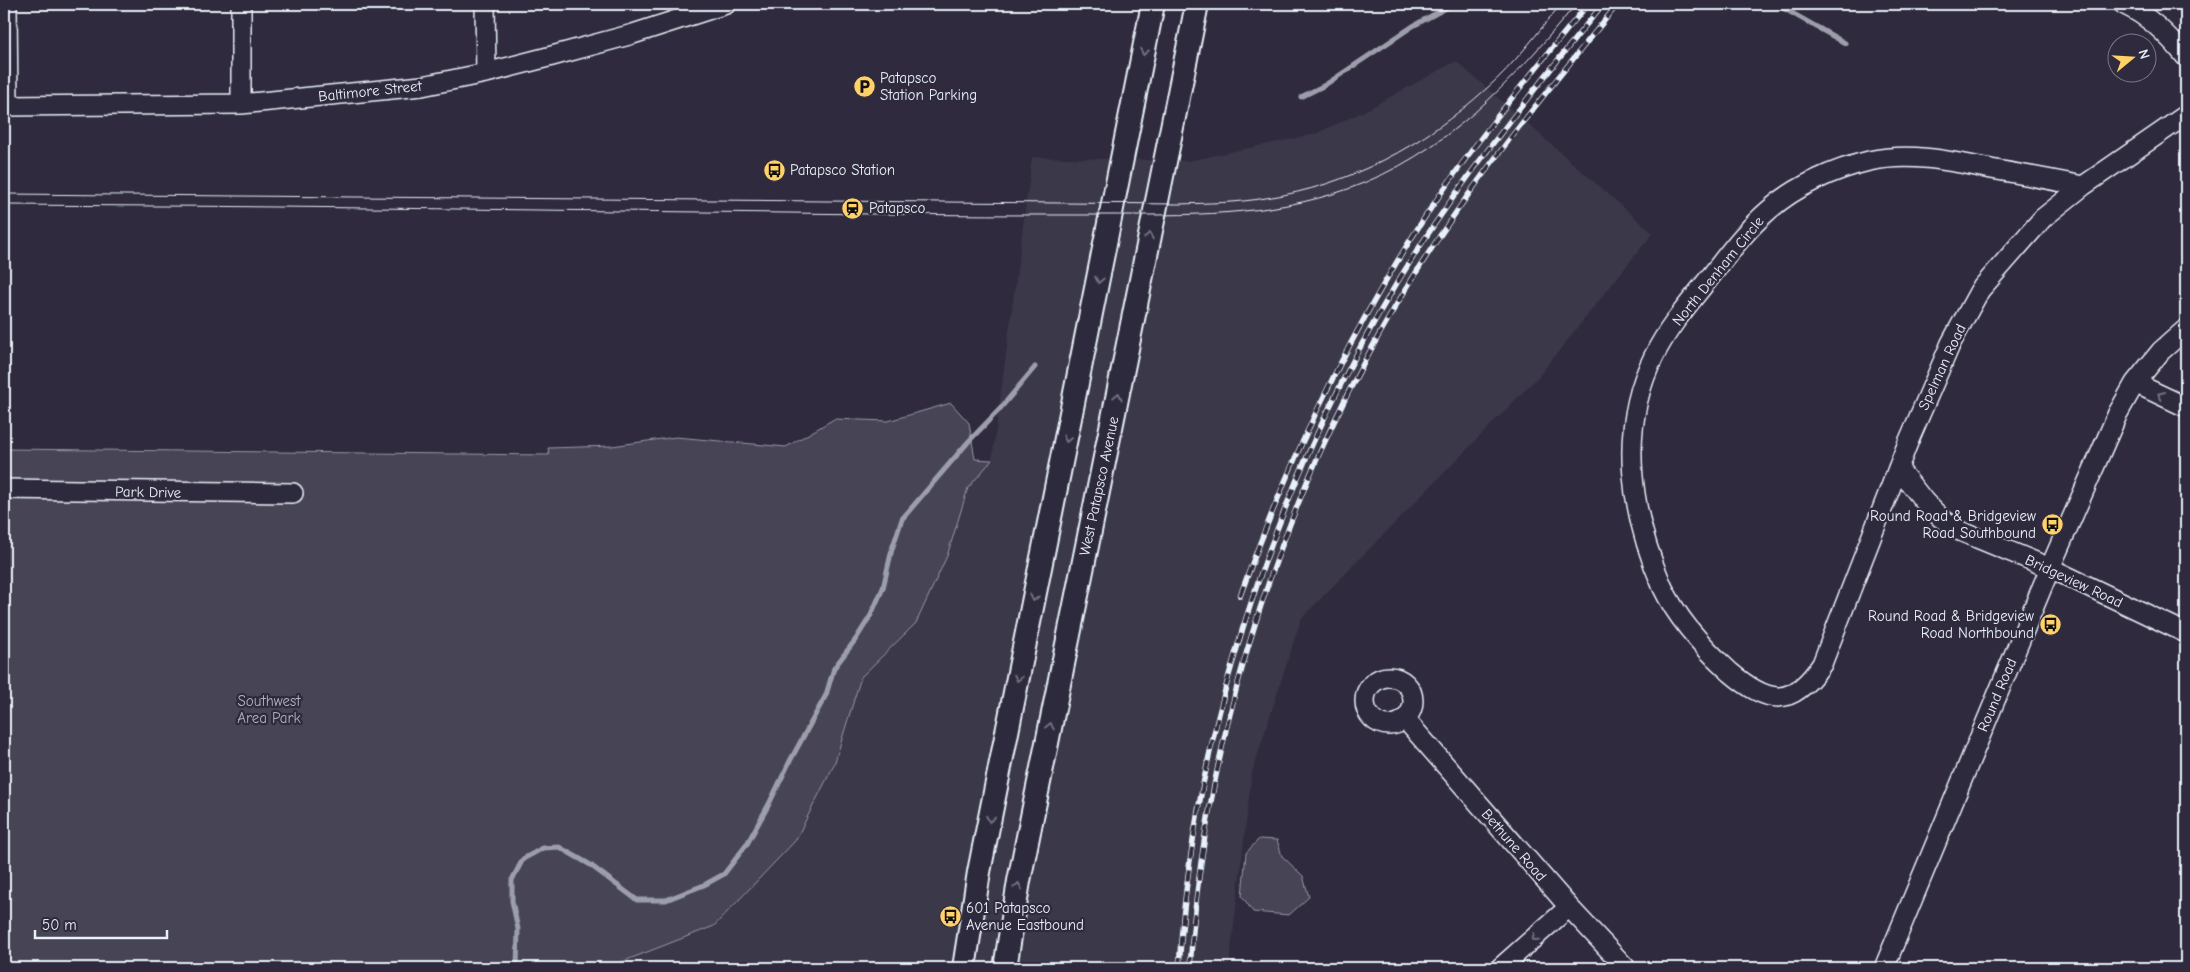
<svg xmlns="http://www.w3.org/2000/svg" width="2190" height="972" viewBox="0 0 2190 972" font-family="'Comic Neue',sans-serif">
  <style>
    .built { fill: #3b3749 }
    .green { fill: #464455; stroke: #979aa6 }
    .lines { fill: none; stroke-linecap: round; stroke-linejoin: round }
    .stream { stroke: #9c9fab; stroke-width: 5 }
    .minor-casing { stroke: #e8f1f8; stroke-width: 22 }
    .major-casing { stroke: #e8f1f8; stroke-width: 26 }
    .minor { stroke: #2f2a3d; stroke-width: 19 }
    .major { stroke: #2f2a3d; stroke-width: 22 }
    .tram { stroke: #e8f1f8; stroke-width: 1 }
    .rail-casing { stroke: #e8f1f8; stroke-width: 5.5 }
    .rail { stroke: #2f2a3d; stroke-width: 4; stroke-dasharray: 11; stroke-linecap: butt }
    .oneway { stroke: #70707e }
    .labels { text-anchor: middle; stroke-width: 4.5; stroke-linejoin: round; paint-order: stroke }
    .poi-label { font-size: 15px; fill: #e8f1f8; stroke: #2f2a3d; text-anchor: start }
    .street-label { font-size: 15px; fill: #e8f1f8; stroke: #2f2a3d }
    .park-label { font-size: 15px; fill: #afb4bf; stroke: #2f2a3d }
  </style>
  <rect width="100%" height="100%" fill="#2f2a3d"/>
  <filter id="ink" filterUnits="userSpaceOnUse"><feTurbulence type="fractalNoise" baseFrequency=".02" numOctaves="2"/><feDisplacementMap in="SourceGraphic" scale="10" xChannelSelector="R" yChannelSelector="G"/><feConvolveMatrix kernelMatrix="1 2 1 2 8 2 1 2 1" color-interpolation-filters="sRGB"/></filter>
  <g filter="url(#ink)">
    <!-- built -->
    <path class="built" d="M 1456,61 L 1653,233 L 1539,376 L 1301,619 L 1252,773 L 1229,968 L 606,968 L 714,926 L 795,841 L 834,765 L 861,677 L 916,623 L 947,556 L 976,464 L 992,459 L 1032,157 L 1188,161 L 1315,134 L 1364,111 Z"/>
    <!-- green -->
    <path class="green" d="M 951,403 L 969,423 L 975,459 L 992,460 L 968,488 L 947,556 L 916,623 L 861,677 L 834,765 L 795,841 L 714,926 L 606,968 L 4,968 L 4,449 L 549,455 L 548,448 L 612,446 L 676,437 L 786,447 L 834,419 L 888,421 Z
      M 1259,839 L 1277,840 L 1282,856 L 1303,876 L 1309,897 L 1289,915 L 1253,912 L 1242,896 L 1246,853 Z"/>
    <g class="lines">
      <!-- stream -->
      <path class="stream" d="M 1776,4 L 1845,43
        M 1301,97 L 1325,85 L 1413,26 L 1453,4
        M 517,968 L 518,929 L 512,901 L 512,880 L 523,859 L 543,848 L 559,847 L 589,864 L 637,900 L 666,900 L 704,885 L 724,874 L 747,844 L 769,804 L 790,761 L 826,695 L 834,668 L 856,639 L 871,615 L 883,588 L 892,549 L 902,519 L 969,441 L 999,410 L 1035,367"/>
      <defs>
        <path id="minor" d="M 7,4 L 8,106
          M 485,4 L 486,73
          M 2123,4 C 2149,16 2168,35 2186,57
          M 241,104 L 241,4
          M 4,106 L 241,104 L 422,86 L 486,73 L 552,56 L 633,34 L 726,4
          M 2083,186 C 2052,180 2021,174 1991,169 C 1951,161 1910,152 1869,161 C 1835,169 1796,186 1769,210 C 1748,228 1731,250 1714,272 C 1693,299 1669,325 1654,356 C 1617,429 1631,515 1663,588 C 1678,620 1705,649 1730,672 C 1769,705 1792,708 1822,664 L 1909,440 L 1951,343 L 1980,290 L 2043,218 L 2083,186 L 2186,115
          M 2135,383 L 2186,407
          M 1898,468 L 1924,501 L 1941,518 L 1960,531 L 2050,568 L 2186,633
          M 4,489 L 293,493
          M1365 701a24 24 0 1 1 48 0a24 24 0 1 1-48 0Z
          M 1405,719 L 1569,907 L 1626,968
          M 1500,968 L 1569,907
          M 1884,968 L 2050,568 L 2118,413 L 2135,383 L 2161,351 L 2186,329"/>
        <path id="major" d="M 964,968 L 979,872 L 1153,4
          M 1005,968 L 1019,881 L 1197,4"/>
      </defs>
      <!-- minor casing -->
      <use href="#minor" class="minor-casing"/>
      <!-- major casing -->
      <use href="#major" class="major-casing"/>
      <!-- minor -->
      <use href="#minor" class="minor"/>
      <!-- major -->
      <use href="#major" class="major"/>
      <!-- tram -->
      <path class="tram" d="M 4,194 L 1179,204 C 1208,203 1237,203 1266,198 C 1349,186 1424,145 1486,89 C 1514,65 1538,32 1561,4
        M 4,205 C 293,206 582,211 872,214 C 949,215 1026,215 1103,215 C 1186,215 1269,217 1348,189 C 1444,155 1513,81 1576,4"/>
      <defs>
        <path id="rail" d="M 1240,596 C 1288,463 1348,335 1425,217 C 1474,142 1532,73 1588,4
          M 1179,968 C 1195,710 1291,436 1436,222 C 1488,146 1546,75 1603,4
          M 1190,968 C 1206,728 1286,480 1414,276 C 1474,179 1546,92 1618,4"/>
      </defs>
      <!-- rail casing -->
      <use href="#rail" class="rail-casing"/>
      <!-- rail -->
      <use href="#rail" class="rail"/>
    </g>
    <!-- one-way arrows -->
    <defs><path id="oneway-chevron" d="M-2-3.5L2.5 0L-2 3.5" fill="none" stroke-width="1.6" stroke-linecap="round" stroke-linejoin="round" transform="scale(1.25)"/></defs>
    <g class="oneway">
      <use href="#oneway-chevron" transform="translate(1144 52) rotate(101)"/>
      <use href="#oneway-chevron" transform="translate(1149 236) rotate(-79)"/>
      <use href="#oneway-chevron" transform="translate(1099 280) rotate(101)"/>
      <use href="#oneway-chevron" transform="translate(2161 395) rotate(-155)"/>
      <use href="#oneway-chevron" transform="translate(1118 396) rotate(-78)"/>
      <use href="#oneway-chevron" transform="translate(1067 439) rotate(102)"/>
      <use href="#oneway-chevron" transform="translate(1034 598) rotate(102)"/>
      <use href="#oneway-chevron" transform="translate(1018 678) rotate(101)"/>
      <use href="#oneway-chevron" transform="translate(1050 726) rotate(-78)"/>
      <use href="#oneway-chevron" transform="translate(990 819) rotate(101)"/>
      <use href="#oneway-chevron" transform="translate(1018 886) rotate(-80)"/>
      <use href="#oneway-chevron" transform="translate(1535 938) rotate(139)"/>
    </g>
  </g>
  <!-- icons -->
  <defs>
    <symbol id="parking-disc" viewBox="-11 -11 22 22"><circle r="9.5" fill="#ffd166" stroke="#2f2a3d"/><path d="M-3.5-5.5H1a3.5 3.5 0 0 1 0 7H-1V5.5H-3.5ZM-1-3.4V-.6H.8a1.4 1.4 0 0 0 0-2.8Z" fill="#111"/></symbol>
    <symbol id="bus-disc" viewBox="-11 -11 22 22"><circle r="9.5" fill="#ffd166" stroke="#2f2a3d"/><path d="M-5-6H5V4H4V6H2V4H-2V6H-4V4H-5ZM-3.5-4V0h7V-4ZM-3.5 1.2v1.5H-2V1.2ZM2 1.2v1.5H3.5V1.2Z" fill="#111"/></symbol>
    <symbol id="station-disc" viewBox="-11 -11 22 22"><circle r="9.5" fill="#ffd166" stroke="#2f2a3d"/><path d="M-3-6H3Q5-6 5-4V2Q5 4 3 4L4.5 6H3L1.5 4h-3L-3 6H-4.5L-3 4Q-5 4-5 2V-4Q-5-6-3-6ZM-3.5-4v3h7v-3ZM-3.5 1v1.5H-2V1ZM2 1v1.5H3.5V1Z" fill="#111"/></symbol>
  </defs>
  <g fill-rule="evenodd">
    <use href="#parking-disc" x="852" y="74" width="25" height="25"/>
    <use href="#bus-disc" x="762" y="158" width="25" height="25"/>
    <use href="#station-disc" x="840" y="196" width="25" height="25"/>
    <use href="#bus-disc" x="2040" y="512" width="25" height="25"/>
    <use href="#bus-disc" x="2038" y="612" width="25" height="25"/>
    <use href="#bus-disc" x="938" y="904" width="25" height="25"/>
  </g>
  <g class="labels">
    <!-- poi labels -->
    <g class="poi-label">
      <text x="880" y="83">Patapsco<tspan x="880" dy="17">Station Parking</tspan></text>
      <text x="790" y="175">Patapsco Station</text>
      <text x="869" y="213">Patapsco</text>
      <text x="2036" y="521" text-anchor="end">Round Road &amp; Bridgeview<tspan x="2036" dy="17">Road Southbound</tspan></text>
      <text x="2034" y="621" text-anchor="end">Round Road &amp; Bridgeview<tspan x="2034" dy="17">Road Northbound</tspan></text>
      <text x="966" y="913">601 Patapsco<tspan x="966" dy="17">Avenue Eastbound</tspan></text>
    </g>
    <!-- street labels -->
    <g class="street-label">
      <text transform="translate(370 91) rotate(-6)" y="5">Baltimore Street</text>
      <text transform="translate(1718 271) rotate(-51)" y="5">North Denham Circle</text>
      <text transform="translate(1942 367) rotate(-65)" y="5">Spelman Road</text>
      <text transform="translate(1099 486) rotate(-78)" y="5">West Patapsco Avenue</text>
      <text transform="translate(148 492) rotate(1)" y="5">Park Drive</text>
      <text transform="translate(2074 581) rotate(25)" y="5">Bridgeview Road</text>
      <text transform="translate(1997 695) rotate(-67)" y="5">Round Road</text>
      <text transform="translate(1514 845) rotate(49)" y="5">Bethune Road</text>
    </g>
    <!-- park labels -->
    <g class="park-label">
      <text x="269" y="706">Southwest<tspan x="269" dy="17">Area Park</tspan></text>
    </g>
  </g>
  <!-- margin -->
  <rect width="2190" height="972" fill="none" stroke="#2f2a3d" stroke-width="20"/>
  <rect x="10" y="10" width="2170" height="952" fill="none" stroke="#e8f1f8" stroke-width="2" filter="url(#ink)"/>
  <!-- north arrow -->
  <g transform="translate(2132 58) rotate(72)"><circle r="24" fill="#2f2a3d" stroke="#797a88"/>
  <path d="M0-4L9 19L0 12L-9 19Z" fill="#ffd166"/>
  <text y="-8" font-size="14" font-weight="bold" text-anchor="middle" fill="#e8f1f8">N</text>
  </g>
  <!-- scale -->
  <path d="M35 930v8h132v-8" fill="none" stroke="#e8f1f8" stroke-width="2.5"/>
  <text x="42" y="930" font-size="15" fill="#e8f1f8" stroke="#2f2a3d" stroke-width="4" paint-order="stroke">50 m</text>
</svg>
